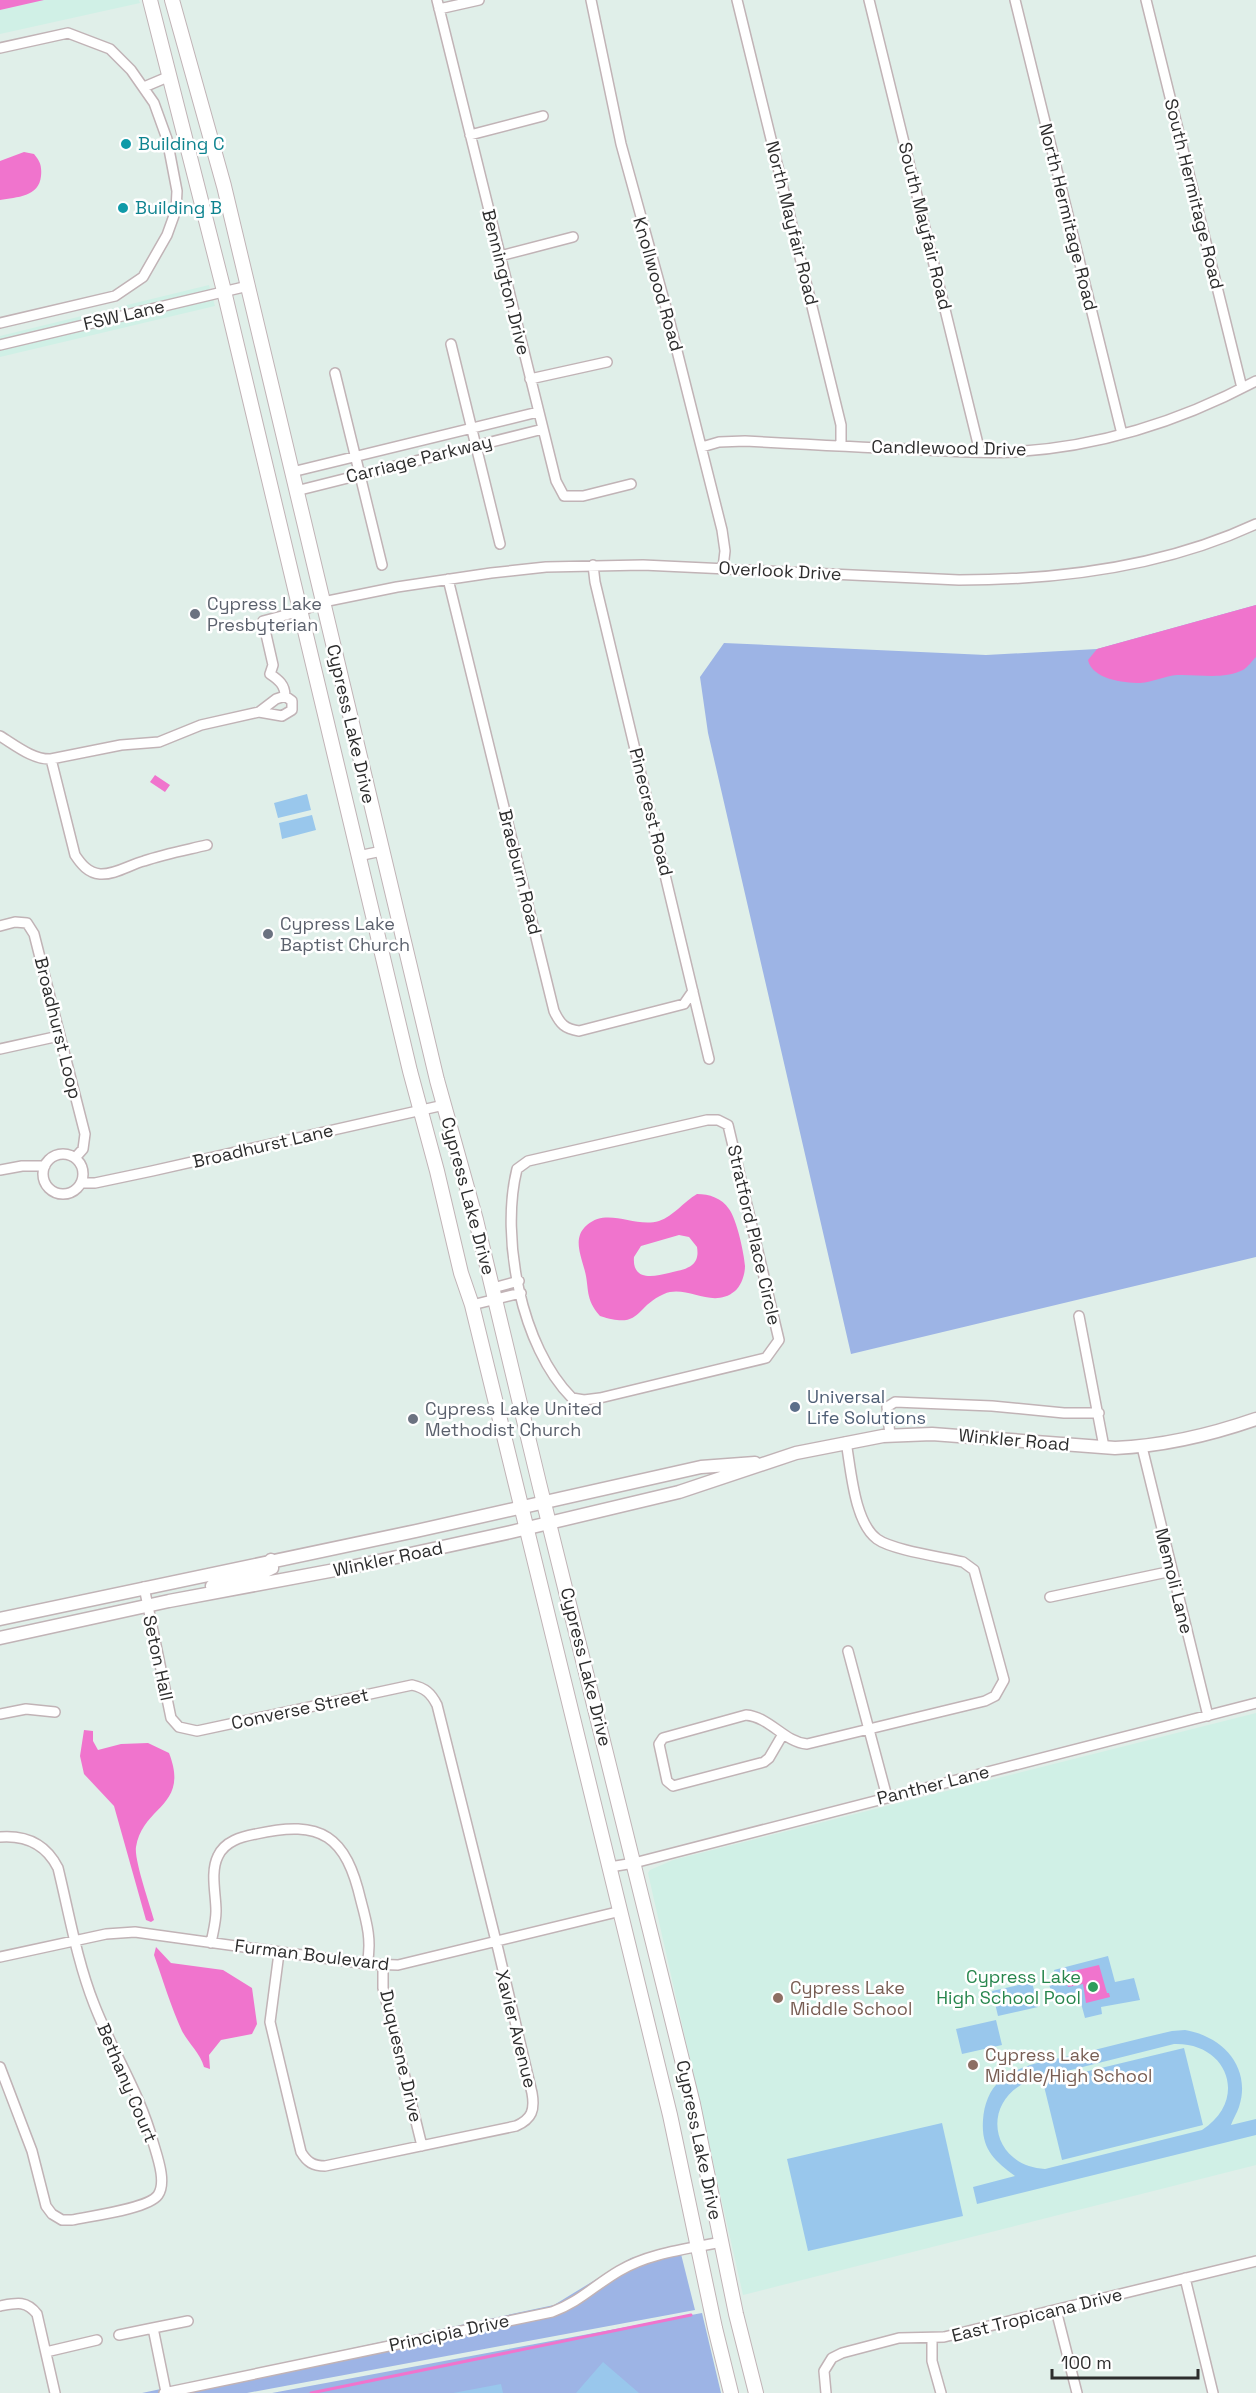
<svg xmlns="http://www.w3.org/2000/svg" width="1256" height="2393" viewBox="0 0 1256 2393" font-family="'Space Grotesk',sans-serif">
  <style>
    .education { fill: #d0f0e6 }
    .green { fill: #9db4e5 }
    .pitch { fill: #99c7ec; fill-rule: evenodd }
    .water { fill: #f074cd; fill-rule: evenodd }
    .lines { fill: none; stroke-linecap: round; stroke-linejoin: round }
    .stream { stroke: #f074cd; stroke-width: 3 }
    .minor-casing { stroke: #c1b3b6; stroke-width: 12 }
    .tertiary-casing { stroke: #c1b3b6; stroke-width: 15 }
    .secondary-casing { stroke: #c1b3b6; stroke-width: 16 }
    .minor { stroke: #fff; stroke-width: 9 }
    .tertiary { stroke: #fff; stroke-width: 12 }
    .secondary { stroke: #fff; stroke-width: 14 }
    .culture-dot { fill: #0f9aa8; stroke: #fff; stroke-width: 2 }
    .worship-dot { fill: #6b7280; stroke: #fff; stroke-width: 2 }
    .service-dot { fill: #5c6f8a; stroke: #fff; stroke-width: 2 }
    .leisure-dot { fill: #2e9e5b; stroke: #fff; stroke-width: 2 }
    .education-dot { fill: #8d6e63; stroke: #fff; stroke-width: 2 }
    .labels { text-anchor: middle; stroke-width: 5; stroke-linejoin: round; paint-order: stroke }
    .culture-label { font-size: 18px; fill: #0d838f; stroke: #fff; text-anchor: start }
    .street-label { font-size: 18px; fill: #2d2d2d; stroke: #fff }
    .worship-label { font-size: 18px; fill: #5b616d; stroke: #fff; text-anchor: start }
    .service-label { font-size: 18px; fill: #4e5e75; stroke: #fff; text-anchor: start }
    .leisure-label { font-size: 18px; fill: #27864d; stroke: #fff; text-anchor: end }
    .education-label { font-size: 18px; fill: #785e54; stroke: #fff; text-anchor: start }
  </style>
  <rect width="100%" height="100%" fill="#e0efe9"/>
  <!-- education -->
  <path class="education" d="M 0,0 L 139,0 L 140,3 L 0,34 Z
    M 209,285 L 215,306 L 0,357 L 0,336 Z
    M 1256,1713 L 1256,2165 L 743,2295 L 648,1873 L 650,1870 L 673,1860 Z"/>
  <!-- green -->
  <path class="green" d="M 1256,605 L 1256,1257 L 851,1354 L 708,733 L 700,677 L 724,643 L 986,655 L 1097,649 Z
    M 679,2246 L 695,2310 L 247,2393 L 142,2393 L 554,2305 L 631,2258 Z
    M 702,2313 L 721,2393 L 272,2393 Z"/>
  <!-- pitch -->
  <path class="pitch" d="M 307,794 L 311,810 L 278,818 L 274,803 Z
    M 312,815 L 316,830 L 282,839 L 279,823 Z
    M 1108,1956 L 1115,1982 L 1134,1978 L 1140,2000 L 1101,2007 L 1102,2014 L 1085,2018 L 1078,1992 L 1063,1995 L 1064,2000 L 1054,2003 L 1048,1980 L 1056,1978 L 1054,1970 Z
    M 1032,1982 L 1038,2007 L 998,2016 L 992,1991 Z
    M 996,2020 L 1002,2045 L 962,2054 L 956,2029 Z
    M 1185,2030 C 1222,2036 1252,2067 1239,2107 C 1237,2113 1233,2119 1231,2125 L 1256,2119 L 1256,2135 L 977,2204 L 973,2187 L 1015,2176 C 994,2160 981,2149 983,2120 C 984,2105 989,2090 1001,2080 C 1021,2063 1053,2060 1079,2054 C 1110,2046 1141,2038 1172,2031 ZM 1174,2044 C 1228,2042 1249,2100 1202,2130 L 1045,2169 C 990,2166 979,2100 1031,2080 Z
    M 1184,2048 L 1203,2125 L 1062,2160 L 1043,2082 Z
    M 942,2123 L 963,2216 L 808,2251 L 787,2159 Z
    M 603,2362 L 639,2393 L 576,2393 Z
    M 501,2384 L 503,2393 L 453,2393 Z"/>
  <!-- water -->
  <path class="water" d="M 0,0 L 44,0 L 0,10 Z
    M 24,152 L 34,154 C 40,161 42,166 41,176 C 39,197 17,197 0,200 L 0,161 Z
    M 1256,605 L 1256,657 C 1252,661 1248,667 1243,670 C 1222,680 1199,674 1177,675 C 1165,676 1153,682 1140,683 C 1123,683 1092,679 1088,660 L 1097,649 Z
    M 155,775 L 170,785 L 165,792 L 150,782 Z
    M 697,1194 C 709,1194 722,1198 729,1209 C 737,1220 744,1253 745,1266 C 745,1275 741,1286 735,1291 C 712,1310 687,1284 664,1294 C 634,1307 642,1330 600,1316 C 584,1298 590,1287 584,1268 C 580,1253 573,1237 587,1225 C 608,1207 634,1228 659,1221 C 674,1216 683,1202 697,1194 ZM 679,1235 L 689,1237 L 697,1247 C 698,1253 698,1260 692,1265 C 686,1270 676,1271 669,1273 C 653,1277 632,1281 634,1257 L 641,1246 Z
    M 84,1730 L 93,1731 L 93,1741 L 98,1750 L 121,1744 L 148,1743 L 169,1753 C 190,1807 143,1805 136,1847 C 134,1860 150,1905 154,1920 L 151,1922 L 146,1920 L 114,1806 L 84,1774 L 80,1756 Z
    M 156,1947 L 171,1963 L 223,1970 L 252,1988 L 257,2024 L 252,2034 L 221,2040 L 209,2055 L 210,2069 L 204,2067 C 200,2053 189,2044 182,2031 C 171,2007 163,1980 154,1955 Z
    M 1099,1965 L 1107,1993 L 1109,1993 L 1110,1997 L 1086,2003 L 1083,1984 L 1068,1987 L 1065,1973 Z"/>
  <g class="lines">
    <!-- stream -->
    <path class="stream" d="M 311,2393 L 691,2315"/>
    <defs>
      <path id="minor" d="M 437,0 L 556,481 L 564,496 L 583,496 L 631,484
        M 591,0 L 621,144 L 667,311 L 722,530 L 725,551 L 723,568
        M 737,0 L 841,425 L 841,446
        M 869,0 L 980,452
        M 1015,0 L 1122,434
        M 1146,0 L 1242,388
        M 439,9 L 479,0
        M 0,48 L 68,33 L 110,49 L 131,70 L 154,103 L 167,139 L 177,191 L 176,210 L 167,235 L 143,277 L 115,296 L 0,323
        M 144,87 L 170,76
        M 470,135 L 543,116
        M 500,256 L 573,237
        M 451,344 L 500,544
        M 0,345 L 248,286
        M 335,373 L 382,565
        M 530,379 L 607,362
        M 702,447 L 719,442 L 745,441 C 799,444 854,447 908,449 C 943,451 978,454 1013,452 C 1099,447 1181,421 1256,381
        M 292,472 L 538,412
        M 296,491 L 543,429
        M 593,565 L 595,582 L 709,1059
        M 448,579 L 554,1011 C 560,1024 565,1029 579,1031 L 684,1004 L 693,991
        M 285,696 C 285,685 279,680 270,674 L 273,665 L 263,621 L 301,611 L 323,602 L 397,587 L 491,573 L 546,567 L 643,565 L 959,580 C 1060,580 1164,567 1256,524
        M 0,736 C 15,745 33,760 51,759 L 121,745 L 159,742 L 201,725 L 259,712 L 276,699 L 285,696 L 292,701 L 292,710 L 282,716 L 259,712
        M 51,759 L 75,855 C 81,864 88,873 100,874 C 115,875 129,865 144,861 C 164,854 186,850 207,845
        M 358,856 L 382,851
        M 0,926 L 15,922 L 27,923 L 34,934 L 85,1134 L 83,1149 L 75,1158
        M 0,1049 L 59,1036
        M 707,1120 L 718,1120 L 728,1125 L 779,1340 L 766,1358 L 600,1398 L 584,1400 L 572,1398 C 521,1347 500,1237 517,1169 L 528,1161 Z
        M43 1174a20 20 0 1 1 40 0a20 20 0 1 1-40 0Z
        M 0,1170 L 22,1166 L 45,1166
        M 81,1183 L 95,1183 L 152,1171 L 444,1105
        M 493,1288 L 519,1281
        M 472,1305 L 521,1293
        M 1079,1316 L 1104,1447
        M 890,1435 L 887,1407 L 895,1402 L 992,1406 L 1064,1413 L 1099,1413
        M 1142,1447 L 1208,1716
        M 144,1587 L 171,1718 L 179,1727 L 197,1731 L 412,1685 C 425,1688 431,1693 437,1705 L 498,1949 L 532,2093 C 535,2110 532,2119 516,2126 L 325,2166 C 313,2166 307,2162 301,2152 L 270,2022 L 279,1953
        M 1050,1597 L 1172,1571
        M 848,1651 L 887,1797
        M 0,1714 L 26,1709 L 55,1712
        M 783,1734 L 769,1758 L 764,1762 L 673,1786 L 667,1781 L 659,1744 L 663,1738 L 746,1715 C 770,1717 784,1742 807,1744 L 985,1701 L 995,1696 L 1004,1680 L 974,1570 L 963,1562 C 942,1557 892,1550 877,1539 C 854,1522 851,1469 846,1442
        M 0,1837 C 26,1835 46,1844 58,1868 C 69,1913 77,1961 94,2004 C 112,2051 140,2093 153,2142 C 157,2156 167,2182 158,2195 C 148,2209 90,2216 72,2220 L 62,2220 L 52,2214 L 46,2206 L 32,2151 L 0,2067
        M 610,1867 L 634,1863 L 1256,1703
        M 211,1943 C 213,1932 216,1922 216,1911 C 216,1894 210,1872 218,1856 C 225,1841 241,1837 256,1834 C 322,1819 346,1836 361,1901 C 367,1923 372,1942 367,1964
        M 0,1957 L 106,1934 L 135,1932 L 367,1964 L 398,1965 L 621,1911
        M 383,1966 L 383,1988 L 422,2146
        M 1185,2278 L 1213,2393
        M 0,2306 C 16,2303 26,2300 37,2314 L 55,2393
        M 1056,2310 L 1077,2393
        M 153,2328 L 188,2321
        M 119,2335 L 153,2328 L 166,2392
        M 932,2338 L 932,2361 L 941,2393
        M 46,2352 L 97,2340
        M 164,2393 L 552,2312 C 578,2303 595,2285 619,2271 C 649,2253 687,2249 722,2242
        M 826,2393 L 824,2371 L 832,2358 L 842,2353 L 899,2338 L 944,2337 L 1256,2261"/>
      <path id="tertiary" d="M 212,1586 L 264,1572 L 272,1568 L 271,1560
        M 0,1619 L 416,1531 L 701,1467 L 755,1463
        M 0,1638 L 169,1601 L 351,1567 L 511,1532 L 679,1492 L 796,1453 L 883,1436 L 932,1434 L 1115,1448 C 1164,1446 1210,1435 1256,1419"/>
      <path id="secondary" d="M 150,0 L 224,291 L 410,1071 L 437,1171 L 461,1273 L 472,1305 L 670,2115 L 715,2328 L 731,2393
        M 172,0 L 224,186 L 437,1080 L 476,1220 L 539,1483 L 693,2104 L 736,2314 L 756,2393"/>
    </defs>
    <!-- minor casing -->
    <use href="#minor" class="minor-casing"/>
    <!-- tertiary casing -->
    <use href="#tertiary" class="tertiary-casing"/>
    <!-- secondary casing -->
    <use href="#secondary" class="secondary-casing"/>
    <!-- minor -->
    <use href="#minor" class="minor"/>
    <!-- tertiary -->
    <use href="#tertiary" class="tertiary"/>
    <!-- secondary -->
    <use href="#secondary" class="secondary"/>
  </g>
  <!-- markers -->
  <g class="culture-dot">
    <circle cx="126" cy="144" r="6"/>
    <circle cx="123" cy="208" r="6"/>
  </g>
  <g class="worship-dot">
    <circle cx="195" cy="614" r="6"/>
    <circle cx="268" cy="934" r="6"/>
    <circle cx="413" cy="1419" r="6"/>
  </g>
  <circle class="service-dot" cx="795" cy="1407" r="6"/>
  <circle class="leisure-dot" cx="1093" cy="1987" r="6"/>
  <g class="education-dot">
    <circle cx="778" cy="1998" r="6"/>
    <circle cx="973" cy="2065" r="6"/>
  </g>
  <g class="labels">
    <!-- culture labels -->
    <g class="culture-label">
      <text x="138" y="150">Building C</text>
      <text x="135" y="214">Building B</text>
    </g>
    <!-- street labels -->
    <g class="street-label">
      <text transform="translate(1194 194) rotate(76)" y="6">South Hermitage Road</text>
      <text transform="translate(1068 217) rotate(76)" y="6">North Hermitage Road</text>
      <text transform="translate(792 223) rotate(76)" y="6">North Mayfair Road</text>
      <text transform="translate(925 226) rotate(76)" y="6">South Mayfair Road</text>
      <text transform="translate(506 282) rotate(76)" y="6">Bennington Drive</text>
      <text transform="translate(658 284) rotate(74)" y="6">Knollwood Road</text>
      <text transform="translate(124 315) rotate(-13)" y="6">FSW Lane</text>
      <text transform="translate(949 448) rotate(1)" y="6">Candlewood Drive</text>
      <text transform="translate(419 459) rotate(-14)" y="6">Carriage Parkway</text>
      <text transform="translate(780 571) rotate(3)" y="6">Overlook Drive</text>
      <text transform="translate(351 724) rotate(77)" y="6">Cypress Lake Drive</text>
      <text transform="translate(651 812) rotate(76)" y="6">Pinecrest Road</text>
      <text transform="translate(520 872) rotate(76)" y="6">Braeburn Road</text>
      <text transform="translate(58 1028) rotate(76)" y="6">Broadhurst Loop</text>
      <text transform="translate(263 1146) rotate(-13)" y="6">Broadhurst Lane</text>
      <text transform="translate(468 1196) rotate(75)" y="6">Cypress Lake Drive</text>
      <text transform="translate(754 1235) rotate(77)" y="6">Stratford Place Circle</text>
      <text transform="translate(1014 1440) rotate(5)" y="6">Winkler Road</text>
      <text transform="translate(388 1559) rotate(-12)" y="6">Winkler Road</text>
      <text transform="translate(1174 1581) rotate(76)" y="6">Memoli Lane</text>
      <text transform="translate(158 1658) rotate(78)" y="6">Seton Hall</text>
      <text transform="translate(586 1667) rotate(76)" y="6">Cypress Lake Drive</text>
      <text transform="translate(300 1709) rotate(-12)" y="6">Converse Street</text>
      <text transform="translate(933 1785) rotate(-14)" y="6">Panther Lane</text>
      <text transform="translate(312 1955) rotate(7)" y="6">Furman Boulevard</text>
      <text transform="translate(516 2029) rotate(76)" y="6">Xavier Avenue</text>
      <text transform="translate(401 2056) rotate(77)" y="6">Duquesne Drive</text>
      <text transform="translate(127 2083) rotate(67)" y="6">Bethany Court</text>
      <text transform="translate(699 2140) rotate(78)" y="6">Cypress Lake Drive</text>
      <text transform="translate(1037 2315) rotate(-14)" y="6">East Tropicana Drive</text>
      <text transform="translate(449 2333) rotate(-12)" y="6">Principia Drive</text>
    </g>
    <!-- worship labels -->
    <g class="worship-label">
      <text x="207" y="610">Cypress Lake<tspan x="207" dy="21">Presbyterian</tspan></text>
      <text x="280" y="930">Cypress Lake<tspan x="280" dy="21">Baptist Church</tspan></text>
      <text x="425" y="1415">Cypress Lake United<tspan x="425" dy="21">Methodist Church</tspan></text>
    </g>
    <!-- service labels -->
    <g class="service-label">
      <text x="807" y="1403">Universal<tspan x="807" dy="21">Life Solutions</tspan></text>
    </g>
    <!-- leisure labels -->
    <g class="leisure-label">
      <text x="1081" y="1983">Cypress Lake<tspan x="1081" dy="21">High School Pool</tspan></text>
    </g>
    <!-- education labels -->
    <g class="education-label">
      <text x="790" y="1994">Cypress Lake<tspan x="790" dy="21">Middle School</tspan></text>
      <text x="985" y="2061">Cypress Lake<tspan x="985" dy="21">Middle/High School</tspan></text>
    </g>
  </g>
  <!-- scale -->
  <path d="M1052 2369v9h146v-9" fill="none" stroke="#2d2d2d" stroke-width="3"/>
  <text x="1061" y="2369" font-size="18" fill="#2d2d2d" stroke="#ffffff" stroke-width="4.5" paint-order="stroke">100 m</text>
</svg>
